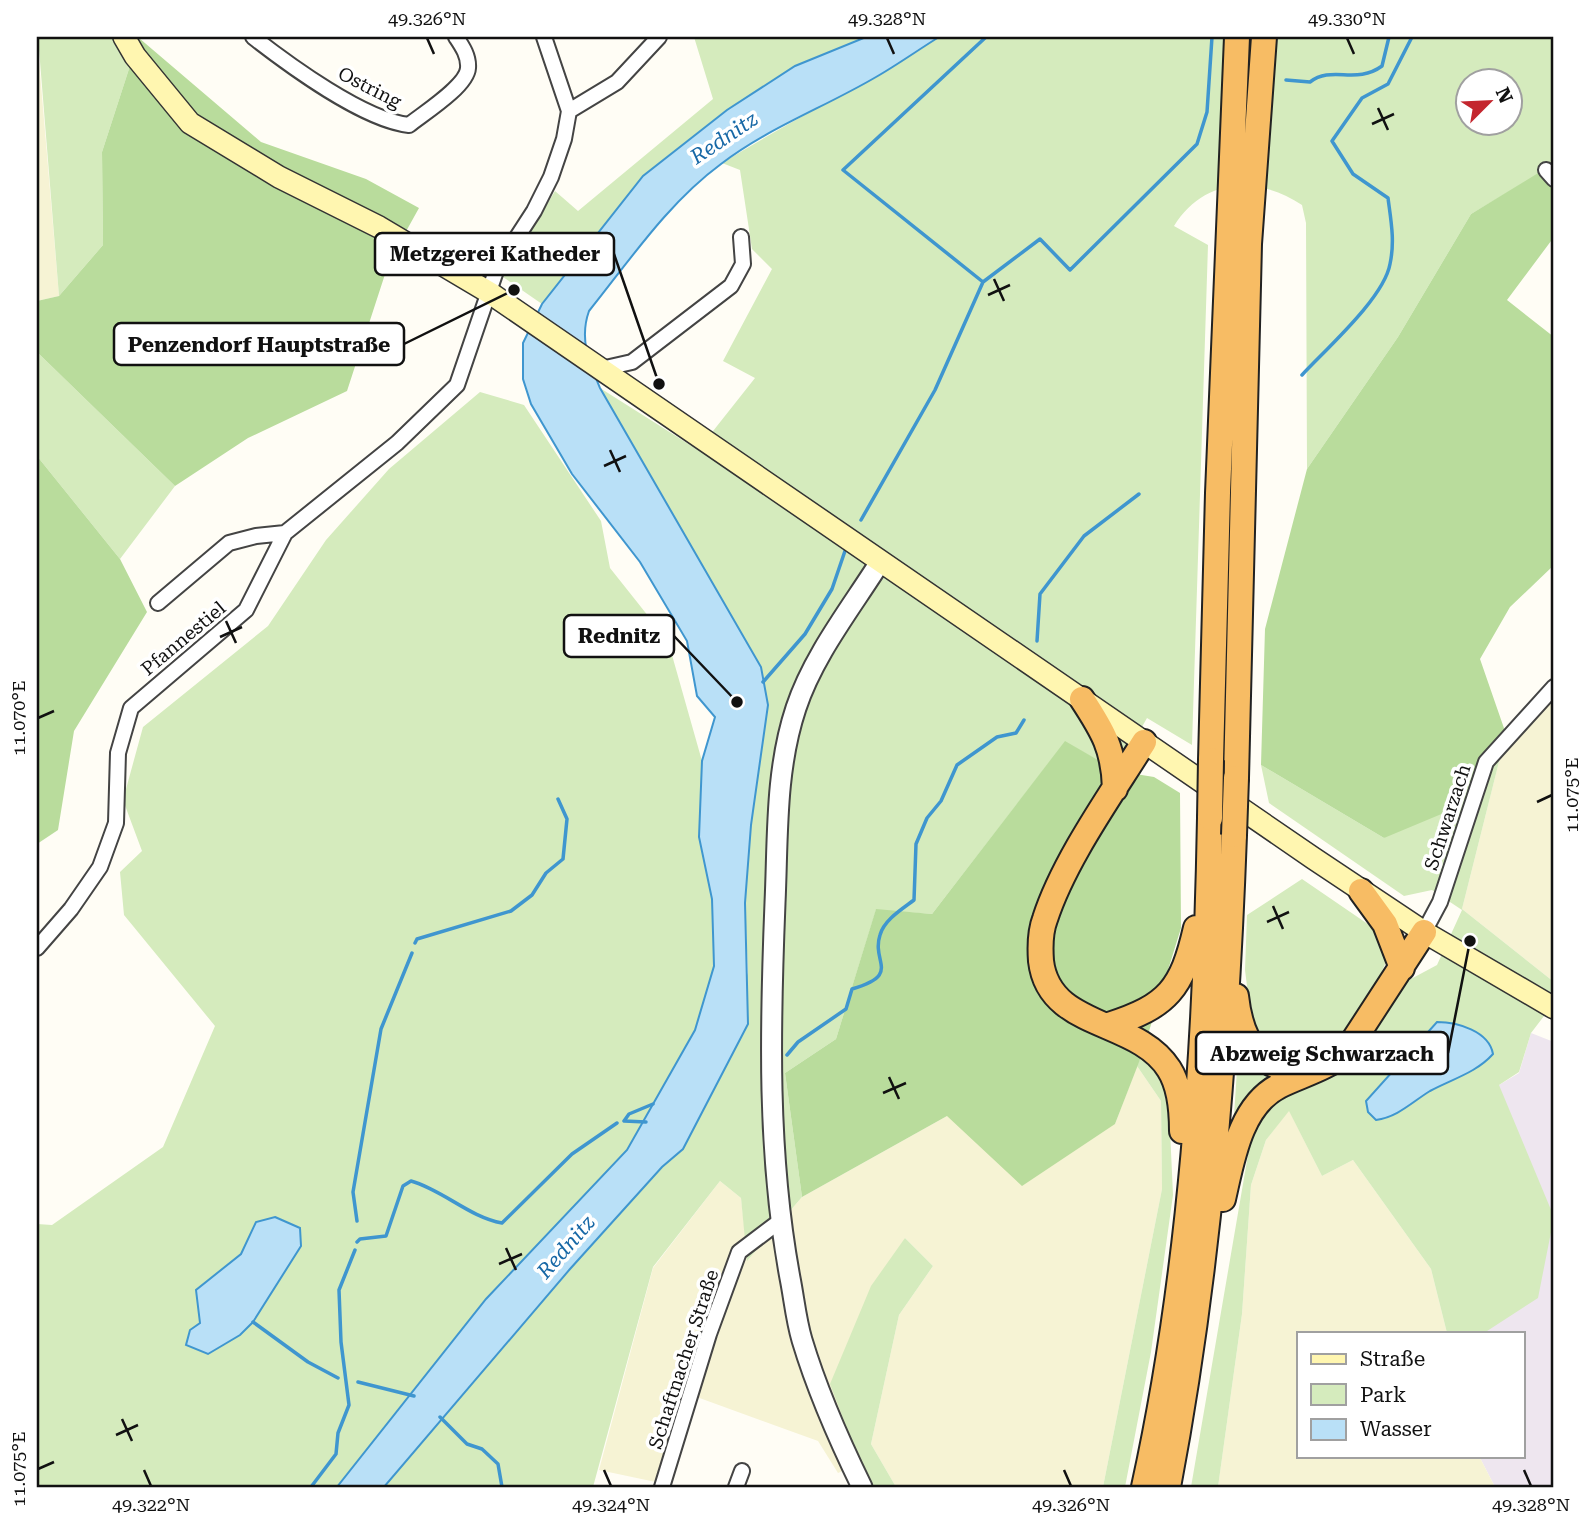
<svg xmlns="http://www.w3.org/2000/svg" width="1591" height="1524" viewBox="0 0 1591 1524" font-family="'Roboto Serif',serif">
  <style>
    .industrial { fill: #eee6ef }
    .farmland { fill: #f6f3d4 }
    .green { fill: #d5ebbd; fill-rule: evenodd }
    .forest { fill: #b9dc9c }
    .water { fill: #b9e0f7; stroke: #3f96cf; stroke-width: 2 }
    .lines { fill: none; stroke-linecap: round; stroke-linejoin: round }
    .stream { stroke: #3f96cf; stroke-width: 3.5 }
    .minor-casing { stroke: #444; stroke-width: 18 }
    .tertiary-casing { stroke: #444; stroke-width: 23 }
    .secondary-casing { stroke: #333; stroke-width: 24 }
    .trunk-casing { stroke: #222; stroke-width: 28 }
    .minor { stroke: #fff; stroke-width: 14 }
    .tertiary { stroke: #fff; stroke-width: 19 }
    .secondary { stroke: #fff6b0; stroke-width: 21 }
    .trunk { stroke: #f7bc64; stroke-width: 24 }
    .trunk-bridge-casing { stroke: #222; stroke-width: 28; stroke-linecap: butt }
    .trunk-bridge { stroke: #f7bc64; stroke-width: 24 }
    .ticks { fill: none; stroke: #111; stroke-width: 2.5 }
    .labels { text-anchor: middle; stroke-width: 7; stroke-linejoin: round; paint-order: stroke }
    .street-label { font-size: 19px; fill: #111; stroke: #fff }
    .water-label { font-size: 21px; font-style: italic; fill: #1768a6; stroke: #fff }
    .leader { fill: none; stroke: #111; stroke-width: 2.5 }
    .callout-dot { fill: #111; stroke: #fff; stroke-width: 2.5 }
    .callout { fill: #fff; stroke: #111; stroke-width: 2.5 }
    .callout-label { font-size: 21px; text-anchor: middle; font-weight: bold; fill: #111 }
    .neatline { fill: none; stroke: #111; stroke-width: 2.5 }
    .ticks-label { font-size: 18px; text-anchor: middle; fill: #111 }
  </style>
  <rect width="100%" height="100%" fill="#fffdf5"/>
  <!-- industrial -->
  <path class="industrial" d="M 1531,1033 L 1554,1042 L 1554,1487 L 1495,1487 L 1479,1456 L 1523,1456 L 1523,1333 L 1447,1333 L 1499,1085 L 1519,1073 Z"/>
  <!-- farmland -->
  <path class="farmland" d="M 37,37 L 59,296 L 37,301 Z
    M 1554,694 L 1554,982 L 1462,909 L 1506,734 Z
    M 1137,1066 L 1161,1101 L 1162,1189 L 1103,1487 L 896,1487 L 871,1444 L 899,1315 L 933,1266 L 905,1238 L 860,1463 L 838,1473 L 818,1441 L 694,1396 L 665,1484 L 599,1470 L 653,1268 L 720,1181 L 741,1198 L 748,1260 L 802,1197 L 947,1116 L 1115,1124 Z
    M 1289,1110 L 1322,1176 L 1353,1160 L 1431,1269 L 1447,1333 L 1299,1333 L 1299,1456 L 1479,1456 L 1495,1487 L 1218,1487 L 1242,1314 L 1251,1185 L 1266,1140 Z"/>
  <!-- green -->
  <path class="green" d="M 38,37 L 139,38 L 102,152 L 103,245 L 59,296 Z
    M 694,37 L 866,37 L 795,66 L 727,110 L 643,176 L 542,304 L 503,277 L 555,191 L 578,211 L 713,99 Z
    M 939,37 L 1554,37 L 1554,165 L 1471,214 L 1398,337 L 1307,469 L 1306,223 L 1302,205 C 1257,175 1204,178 1174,226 L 1208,245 L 1192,745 L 1147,718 L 1117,771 L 1065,742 L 932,914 L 876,910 L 836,1039 L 785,1073 L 802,1197 L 747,1261 L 741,1198 L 720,1181 L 653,1267 L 593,1487 L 384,1487 L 570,1269 L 662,1167 L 683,1149 L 748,973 L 745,903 L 751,825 L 768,705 L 761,667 L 600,388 L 698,450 L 755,378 L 723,361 L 772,269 L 752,249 L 740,170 L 722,163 C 794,119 868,82 939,37 ZM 1468,80 L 1510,80 L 1510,122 L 1468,122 Z
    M 37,352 L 175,486 L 120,559 L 37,456 Z
    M 480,392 L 524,405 L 601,521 L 610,568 L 668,641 L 702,761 L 699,837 L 712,899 L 714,966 L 695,1030 L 627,1150 L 486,1299 L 337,1487 L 37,1487 L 37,1224 L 52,1225 L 163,1147 L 215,1026 L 124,915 L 120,872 L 142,851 L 123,800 L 143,727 L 268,626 L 326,540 L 389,469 Z
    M 1506,734 L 1462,909 L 1554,982 L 1554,1003 L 1531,1033 L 1519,1072 L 1499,1085 L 1554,1217 L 1538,1298 L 1484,1333 L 1447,1333 L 1431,1269 L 1353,1160 L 1322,1176 L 1289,1111 L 1266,1140 L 1251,1185 L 1242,1314 L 1218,1487 L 1191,1487 L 1249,1149 L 1233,1131 L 1239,1039 L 1252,1026 L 1245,970 L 1247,915 L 1302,879 L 1378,931 L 1386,962 L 1368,1002 L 1437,965 L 1462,910 L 1432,890 L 1404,896 L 1269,803 L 1261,765 L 1384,838 Z
    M 1141,1057 L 1168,1086 L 1173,1195 L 1151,1352 L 1125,1487 L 1103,1487 L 1162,1189 L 1161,1101 L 1137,1066 Z
    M 905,1238 L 933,1266 L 899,1315 L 871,1444 L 896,1487 L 873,1487 L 860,1463 L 830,1384 L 871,1286 Z"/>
  <!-- forest -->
  <path class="forest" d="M 139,38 L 261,142 L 366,179 L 419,208 L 389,262 L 347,391 L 248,438 L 175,486 L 37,352 L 37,301 L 59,296 L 103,245 L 102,152 Z
    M 1548,167 L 1554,175 L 1554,237 L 1507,300 L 1554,337 L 1554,565 L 1510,607 L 1480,659 L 1506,734 L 1451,810 L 1384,838 L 1261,765 L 1265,629 L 1307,469 L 1398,337 L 1471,214 Z
    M 37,456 L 120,559 L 147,612 L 74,731 L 58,830 L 37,844 Z
    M 1065,741 L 1117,771 L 1154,777 L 1180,793 L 1181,928 L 1141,1057 L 1115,1124 L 1022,1186 L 947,1116 L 802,1197 L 785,1073 L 836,1039 L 876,909 L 932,914 Z"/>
  <!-- water -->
  <path class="water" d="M 866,37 L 939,37 C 918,50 897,65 876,77 C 825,107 768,128 721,164 C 668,203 630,260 589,311 C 579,339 589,362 600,388 L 761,667 L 768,705 L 751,825 L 745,903 L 748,1024 L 683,1149 L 662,1167 L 570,1269 L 384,1487 L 337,1487 L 486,1299 L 627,1150 L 695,1030 L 714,966 L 712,899 L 699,837 L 702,761 L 715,717 L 697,696 L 687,641 L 640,562 L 572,474 L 531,404 L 523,379 L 523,343 L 542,304 L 643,176 L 727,110 L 795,66 Z
    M 1437,1022 C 1457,1022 1489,1031 1493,1054 C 1476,1073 1452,1079 1430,1091 C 1412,1102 1398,1117 1376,1120 L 1368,1112 L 1366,1101 Z
    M 275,1217 L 300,1228 L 301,1246 L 253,1322 L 240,1335 L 208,1354 L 186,1345 L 190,1330 L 200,1323 L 196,1290 L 241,1254 L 256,1222 Z"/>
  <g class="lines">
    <!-- stream -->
    <path class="stream" d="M 1286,80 L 1310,82 C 1332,65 1356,85 1382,66 L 1389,37
      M 983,282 L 843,170 L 986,37
      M 1302,375 C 1326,349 1384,298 1390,264 C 1395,241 1391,221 1388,198 L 1353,174 L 1332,141 L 1362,98 L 1388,84 L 1412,37
      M 861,520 L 935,390 L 983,282 L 1040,239 L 1070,270 L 1197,144 L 1207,112 L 1212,37
      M 1037,641 L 1040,594 L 1084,536 L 1139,494
      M 763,682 L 805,634 L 832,589 L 846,548
      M 415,943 L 417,939 L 511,911 L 532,895 L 546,873 L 563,859 L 567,819 L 558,799
      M 787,1055 L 798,1042 L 846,1009 L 852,989 C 902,974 871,963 880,935 C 884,920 902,909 914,900 L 916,844 L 927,818 L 941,801 L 957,765 L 997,737 L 1016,733 L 1024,720
      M 624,1121 L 646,1122
      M 624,1121 L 629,1114 L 653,1104
      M 357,1221 L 353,1192 L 381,1029 L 412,953
      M 357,1242 L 360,1239 L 386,1236 L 403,1186 L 411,1181 C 443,1190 469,1217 502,1223 L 572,1154 L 617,1123
      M 253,1322 L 308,1362 L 338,1378
      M 358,1382 L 414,1396
      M 440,1417 L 467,1444 L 482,1449 L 498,1464 L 502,1487
      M 311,1487 L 336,1454 L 338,1433 L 349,1405 L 341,1342 L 339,1290 L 355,1250"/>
    <defs>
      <path id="minor" d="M 253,37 C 289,65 364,120 409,125 C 424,113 467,86 468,68 C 469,56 462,46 456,37
        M 569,111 L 617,82 L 659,37
        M 1546,170 L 1554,179
        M 601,369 L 632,362 L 731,286 L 743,264 L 741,237
        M 158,603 L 229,543 L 256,536 L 285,533
        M 1424,932 L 1440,902 L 1486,762 L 1554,687
        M 37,948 L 71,909 L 100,867 L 116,823 L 118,753 L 131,708 L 246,610 L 285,533 L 397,443 L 457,385 L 497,268 L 534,211 L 551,177 L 564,139 L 569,111 L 544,37
        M 662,1487 L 709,1334 L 739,1252 L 780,1221
        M 736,1487 L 742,1471"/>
      <path id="tertiary" d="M 862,1487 C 839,1440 817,1390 802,1340 C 796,1320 794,1298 790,1278 C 767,1154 770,1028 775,903 C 778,838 775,771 796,708 C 813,656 851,608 880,562"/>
      <path id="secondary" d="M 124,37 L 135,56 L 190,123 L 279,177 L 379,227 L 490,293 L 1313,858 L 1424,932 L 1554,1008"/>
      <path id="trunk" d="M 1082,699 C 1103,731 1114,749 1115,789
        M 1144,742 C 1111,795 1064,860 1045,919 C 1040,932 1040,947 1041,961 C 1049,1030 1137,1018 1169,1069 C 1180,1086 1182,1111 1182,1131
        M 1211,760 L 1218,493 L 1237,37
        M 1236,778 L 1249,244 L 1264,37
        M 1361,891 L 1385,924 L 1402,968
        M 1236,996 C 1241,1042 1261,1077 1314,1068
        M 1109,1025 C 1168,1006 1182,989 1196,928
        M 1223,1199 C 1232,1160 1240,1106 1279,1086 C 1301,1075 1326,1069 1346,1052 L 1424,932
        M 1144,1487 C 1192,1269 1206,1040 1210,818
        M 1168,1487 C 1209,1271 1226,1054 1234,835"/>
    </defs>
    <!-- minor casing -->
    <use href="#minor" class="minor-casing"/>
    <!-- tertiary casing -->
    <use href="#tertiary" class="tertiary-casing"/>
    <!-- secondary casing -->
    <use href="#secondary" class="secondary-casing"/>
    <!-- trunk casing -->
    <use href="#trunk" class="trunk-casing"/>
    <!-- minor -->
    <use href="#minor" class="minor"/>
    <!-- tertiary -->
    <use href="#tertiary" class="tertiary"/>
    <!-- secondary -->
    <use href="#secondary" class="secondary"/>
    <!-- trunk -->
    <use href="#trunk" class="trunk"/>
    <defs>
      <path id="trunk-bridge" d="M 1210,818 L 1211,760
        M 1234,835 L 1236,778"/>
    </defs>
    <!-- trunk-bridge casing -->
    <use href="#trunk-bridge" class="trunk-bridge-casing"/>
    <!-- trunk-bridge -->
    <use href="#trunk-bridge" class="trunk-bridge"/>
  </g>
  <!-- ticks -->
  <path class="ticks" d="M 427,38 L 434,54M 887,38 L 894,54M 1347,38 L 1354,54M 1378,108 L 1388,130M 1372,124 L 1394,114M 994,279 L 1004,301M 988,295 L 1010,285M 610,450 L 620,472M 604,466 L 626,456M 226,621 L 236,643M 220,637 L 242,627M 38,718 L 54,711M 1537,802 L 1552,795M 1273,906 L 1283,929M 1267,922 L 1289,912M 889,1077 L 899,1099M 883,1093 L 906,1083M 506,1248 L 516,1270M 499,1264 L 522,1254M 122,1419 L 132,1441M 116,1435 L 138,1425M 38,1469 L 54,1462M 144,1470 L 151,1486M 604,1470 L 611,1486M 1064,1470 L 1071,1486M 1524,1470 L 1531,1486"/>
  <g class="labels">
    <!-- street labels -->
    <g class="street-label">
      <text transform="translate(370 87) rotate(27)" y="7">Ostring</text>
      <text transform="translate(183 638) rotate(-40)" y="7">Pfannestiel</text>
      <text transform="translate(1447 817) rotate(-72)" y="7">Schwarzach</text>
      <text transform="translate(683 1359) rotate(-72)" y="7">Schaftnacher Straße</text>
    </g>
    <!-- water labels -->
    <g class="water-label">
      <text transform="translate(724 138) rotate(-34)" y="7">Rednitz</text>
      <text transform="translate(566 1247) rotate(-49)" y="7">Rednitz</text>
    </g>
  </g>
  <!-- callouts -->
  <path class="leader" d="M659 384L614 254M514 290L404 344M737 702L674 636M1470 941L1448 1053"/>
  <g class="callout-dot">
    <circle cx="659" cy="384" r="7"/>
    <circle cx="514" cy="290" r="7"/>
    <circle cx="737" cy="702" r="7"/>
    <circle cx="1470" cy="941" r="7"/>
  </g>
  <g class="callout">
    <rect x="375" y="233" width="239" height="42" rx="7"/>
    <rect x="114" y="323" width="290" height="42" rx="7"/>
    <rect x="564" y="615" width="110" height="42" rx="7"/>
    <rect x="1196" y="1032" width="252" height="42" rx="7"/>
  </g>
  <g class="callout-label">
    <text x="495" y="261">Metzgerei Katheder</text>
    <text x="259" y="352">Penzendorf Hauptstraße</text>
    <text x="619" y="643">Rednitz</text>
    <text x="1322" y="1061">Abzweig Schwarzach</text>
  </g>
  <!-- border -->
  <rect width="1591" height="1524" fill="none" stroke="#ffffff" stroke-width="77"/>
  <!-- legend -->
  <rect x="1297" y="1332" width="228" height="126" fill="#ffffff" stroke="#a0a0a0" stroke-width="2"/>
  <rect x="1311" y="1354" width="35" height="10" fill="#fff6b0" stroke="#a0a0a0" stroke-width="2"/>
  <text x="1360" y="1366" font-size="21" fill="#111111">Straße</text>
  <rect x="1311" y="1384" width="35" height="21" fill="#d5ebbd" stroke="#a0a0a0" stroke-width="2"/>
  <text x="1360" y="1402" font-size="21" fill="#111111">Park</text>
  <rect x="1311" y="1419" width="35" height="21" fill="#b9e0f7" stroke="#a0a0a0" stroke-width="2"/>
  <text x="1360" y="1436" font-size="21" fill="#111111">Wasser</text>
  <!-- north arrow -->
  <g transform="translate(1489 102) rotate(66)"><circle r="33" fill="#ffffff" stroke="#a0a0a0" stroke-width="2"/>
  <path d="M0-5L12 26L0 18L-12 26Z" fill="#c4262e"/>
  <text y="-10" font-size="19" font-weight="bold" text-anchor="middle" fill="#111111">N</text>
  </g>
  <rect x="38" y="38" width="1514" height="1448" class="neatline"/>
  <g class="ticks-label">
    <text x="427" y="25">49.326°N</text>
    <text x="887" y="25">49.328°N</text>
    <text x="1347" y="25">49.330°N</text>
    <text transform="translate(19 718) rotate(-90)" y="6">11.070°E</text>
    <text transform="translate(1572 795) rotate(-90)" y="6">11.075°E</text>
    <text transform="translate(19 1469) rotate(-90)" y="6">11.075°E</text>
    <text x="151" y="1511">49.322°N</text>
    <text x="611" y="1511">49.324°N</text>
    <text x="1071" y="1511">49.326°N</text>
    <text x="1531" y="1511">49.328°N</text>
  </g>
</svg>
